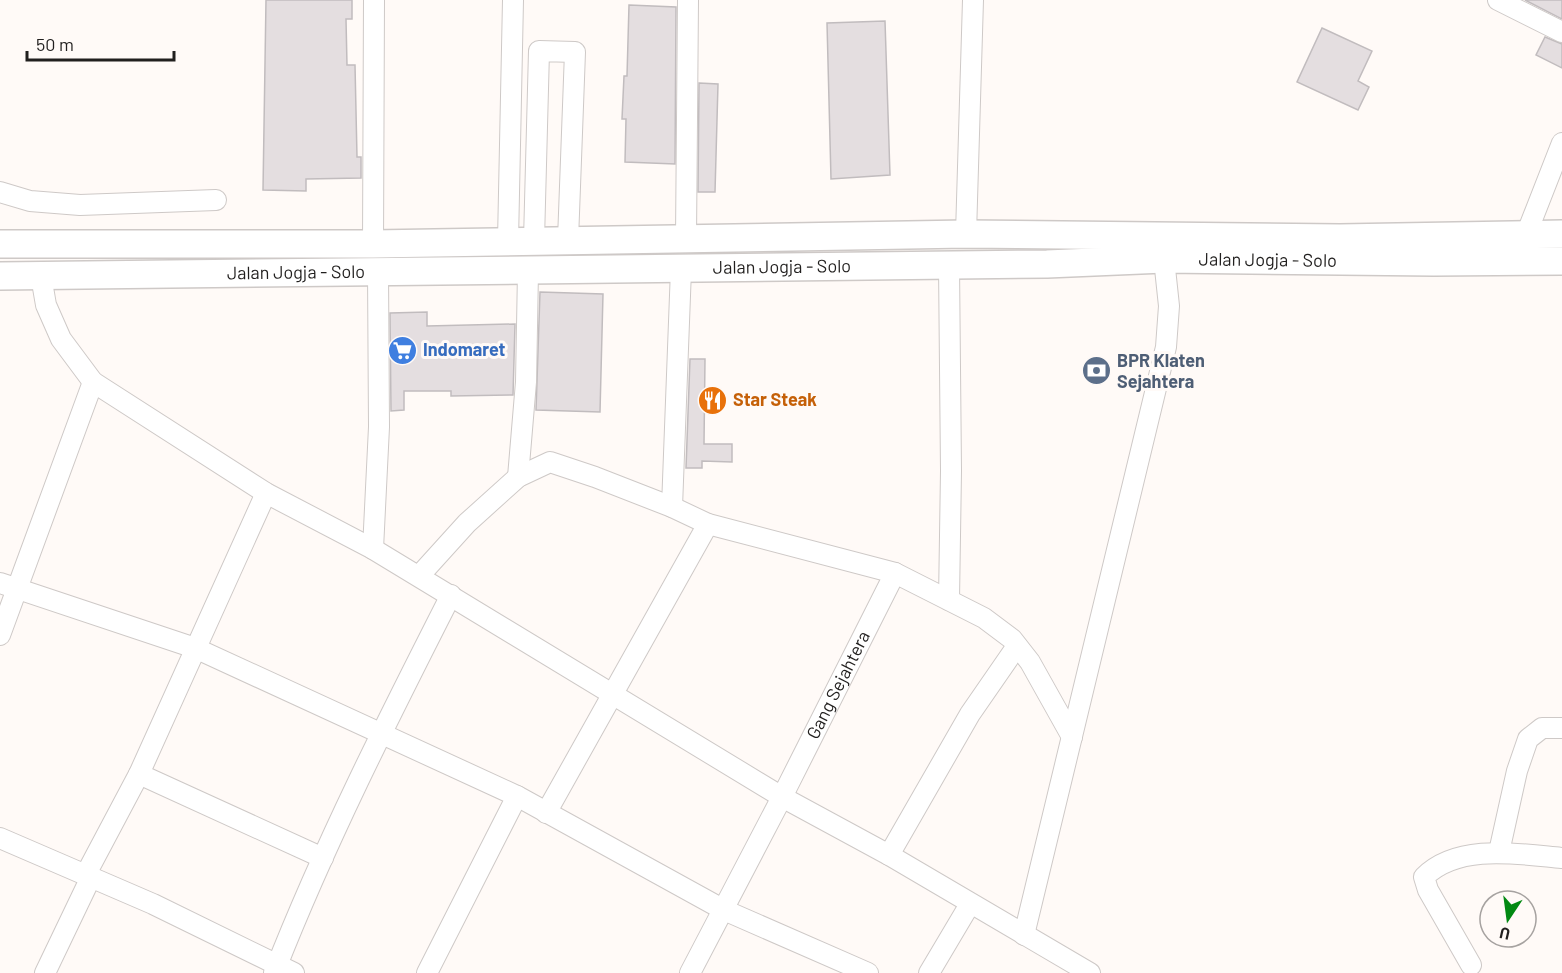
<svg xmlns="http://www.w3.org/2000/svg" width="1562" height="973" viewBox="0 0 1562 973" font-family="Barlow,sans-serif">
  <style>
    .building { fill: #e4dee0; stroke: #c1bcbe; stroke-width: 1.5 }
    .lines { fill: none; stroke-linecap: round; stroke-linejoin: round }
    .minor-casing { stroke: #cec9c7; stroke-width: 22 }
    .highway-casing { stroke: #cec9c7; stroke-width: 30 }
    .minor { stroke: #fff; stroke-width: 20 }
    .highway { stroke: #fff; stroke-width: 27 }
    .labels { text-anchor: middle; stroke-width: 6; stroke-linejoin: round; paint-order: stroke }
    .street-label { font-size: 18px; fill: #211f1e; stroke: #fffaf7 }
    .shop-label { font-size: 18px; font-weight: bold; fill: #366cbe; stroke: #fffaf7; text-anchor: start }
    .service-label { font-size: 18px; font-weight: bold; fill: #4e5e75; stroke: #fffaf7; text-anchor: start }
    .food-label { font-size: 18px; font-weight: bold; fill: #c56008; stroke: #fffaf7; text-anchor: start }
  </style>
  <rect width="100%" height="100%" fill="#fffaf7"/>
  <!-- building -->
  <path class="building" d="M 266,0 L 352,0 L 352,19 L 346,19 L 347,65 L 355,65 L 357,157 L 361,157 L 361,178 L 306,179 L 306,191 L 263,190 Z
    M 1525,0 L 1562,0 L 1562,19 Z
    M 629,5 L 676,7 L 675,164 L 625,162 L 626,119 L 622,119 L 624,76 L 627,76 Z
    M 885,21 L 890,175 L 831,179 L 827,23 Z
    M 1322,28 L 1372,51 L 1358,81 L 1369,87 L 1358,110 L 1297,82 Z
    M 1545,37 L 1562,44 L 1562,68 L 1536,55 Z
    M 699,83 L 718,84 L 715,192 L 698,192 Z
    M 540,292 L 603,294 L 600,412 L 536,410 Z
    M 427,312 L 427,326 L 515,324 L 513,395 L 451,396 L 451,391 L 404,391 L 404,410 L 391,411 L 390,313 Z
    M 690,359 L 705,359 L 704,444 L 732,444 L 732,462 L 702,461 L 702,468 L 686,468 Z"/>
  <g class="lines">
    <defs>
      <g id="minor">
        <path d="M 1498,0 L 1562,32"/>
        <path d="M 0,192 L 30,201 L 80,205 L 216,200"/>
        <path d="M 966,234 L 973,0"/>
        <path d="M 1526,235 L 1562,143"/>
        <path d="M 686,238 L 688,0"/>
        <path d="M 534,240 L 539,51 L 575,52 L 568,240"/>
        <path d="M 508,241 L 513,0"/>
        <path d="M 373,244 L 374,0"/>
        <path d="M 41,276 L 46,305 L 61,339 L 93,382 L 266,493 L 373,549 L 782,797 L 889,855 L 1090,973"/>
        <path d="M 518,477 L 526,382 L 528,271"/>
        <path d="M 672,507 L 681,269"/>
        <path d="M 373,549 L 379,427 L 378,272"/>
        <path d="M 419,576 L 467,523 L 518,477 L 550,462 L 595,477 L 672,507 L 708,524 L 895,573 L 984,618 L 1012,639 L 1030,662 L 1072,737"/>
        <path d="M 0,583 L 195,648 L 517,796 L 724,910 L 868,973"/>
        <path d="M 949,600 L 951,471 L 949,265"/>
        <path d="M 0,635 L 93,382"/>
        <path d="M 139,774 L 323,858"/>
        <path d="M 546,813 L 708,524"/>
        <path d="M 0,838 L 153,904 L 294,973"/>
        <path d="M 1499,852 L 1517,771 L 1528,739 L 1542,728 L 1562,728"/>
        <path d="M 889,855 L 970,714 L 1017,646"/>
        <path d="M 86,874 L 139,774 L 266,493"/>
        <path d="M 1024,935 L 1166,347 L 1169,306 L 1164,259"/>
        <path d="M 1471,965 L 1428,890 L 1424,877 C 1458,843 1519,854 1562,858"/>
        <path d="M 45,973 L 91,877"/>
        <path d="M 274,973 C 325,843 388,719 451,595"/>
        <path d="M 427,973 L 517,796"/>
        <path id="s1" d="M 690,973 L 782,797 L 895,573"/>
        <path d="M 929,973 L 970,904"/>
      </g>
      <g id="highway">
        <path d="M 0,244 L 373,244 L 966,234 L 1340,238 L 1562,234"/>
        <path id="s2" d="M 0,276 L 1047,264 L 1164,259 L 1434,262 L 1562,261"/>
      </g>
    </defs>
    <!-- minor casing -->
    <use href="#minor" class="minor-casing"/>
    <!-- highway casing -->
    <use href="#highway" class="highway-casing"/>
    <!-- minor -->
    <use href="#minor" class="minor"/>
    <!-- highway -->
    <use href="#highway" class="highway"/>
  </g>
  <!-- icons -->
  <defs>
    <symbol id="supermarket-disc" viewBox="-11 -11 22 22"><circle r="9.5" fill="#3f7fe0" stroke="#fffaf7"/><path d="M-6-5.5h2.5l.6 2H6L4.5 2H-2.5L-4.4-4H-6ZM-1.5 3.2a1.3 1.3 0 1 0 .1 0ZM3 3.2a1.3 1.3 0 1 0 .1 0Z" fill="#fff"/></symbol>
    <symbol id="bank-disc" viewBox="-11 -11 22 22"><circle r="9.5" fill="#5c6f8a" stroke="#fffaf7"/><path d="M-6-4H6V4H-6ZM0-2.3a2.3 2.3 0 1 0 0 4.6a2.3 2.3 0 1 0 0-4.6Z" fill="#fff"/></symbol>
    <symbol id="restaurant-disc" viewBox="-11 -11 22 22"><circle r="9.5" fill="#e8710a" stroke="#fffaf7"/><path d="M-5-6h1v4h1v-4h1v4h1v-4h1v5L-1.5 .5V6h-2V.5L-5-1ZM5-6V6H3V1.5H1.5Q1.5-4 5-6Z" fill="#fff"/></symbol>
  </defs>
  <g fill-rule="evenodd">
    <use href="#supermarket-disc" x="386" y="334" width="33" height="33"/>
    <use href="#bank-disc" x="1080" y="354" width="33" height="33"/>
    <use href="#restaurant-disc" x="696" y="384" width="33" height="33"/>
  </g>
  <g class="labels">
    <!-- street labels -->
    <g class="street-label">
      <text dy="6" stroke="none"><textPath href="#s2" startOffset="1268">Jalan Jogja - Solo</textPath></text>
      <text dy="6" stroke="none"><textPath href="#s2" startOffset="782">Jalan Jogja - Solo</textPath></text>
      <text dy="6" stroke="none"><textPath href="#s2" startOffset="296">Jalan Jogja - Solo</textPath></text>
      <text dy="6" stroke="none"><textPath href="#s1" startOffset="324">Gang Sejahtera</textPath></text>
    </g>
    <!-- shop labels -->
    <g class="shop-label">
      <text x="423" y="356">Indomaret</text>
    </g>
    <!-- service labels -->
    <g class="service-label">
      <text x="1117" y="367">BPR Klaten<tspan x="1117" dy="21">Sejahtera</tspan></text>
    </g>
    <!-- food labels -->
    <g class="food-label">
      <text x="733" y="406">Star Steak</text>
    </g>
  </g>
  <!-- north arrow -->
  <g transform="translate(1508 919) rotate(193)"><circle r="28" fill="#fffaf7" stroke="#a6a2a0" stroke-width="1.5"/>
  <path d="M0-4.5L10 22L0 15L-10 22Z" fill="#028912"/>
  <text y="-9" font-size="16" font-weight="bold" text-anchor="middle" fill="#211f1e">U</text>
  </g>
  <!-- scale -->
  <path d="M27 51v9h147v-9" fill="none" stroke="#211f1e" stroke-width="3"/>
  <text x="36" y="51" font-size="18" fill="#211f1e" stroke="#fffaf7" stroke-width="4.5" paint-order="stroke">50 m</text>
</svg>
